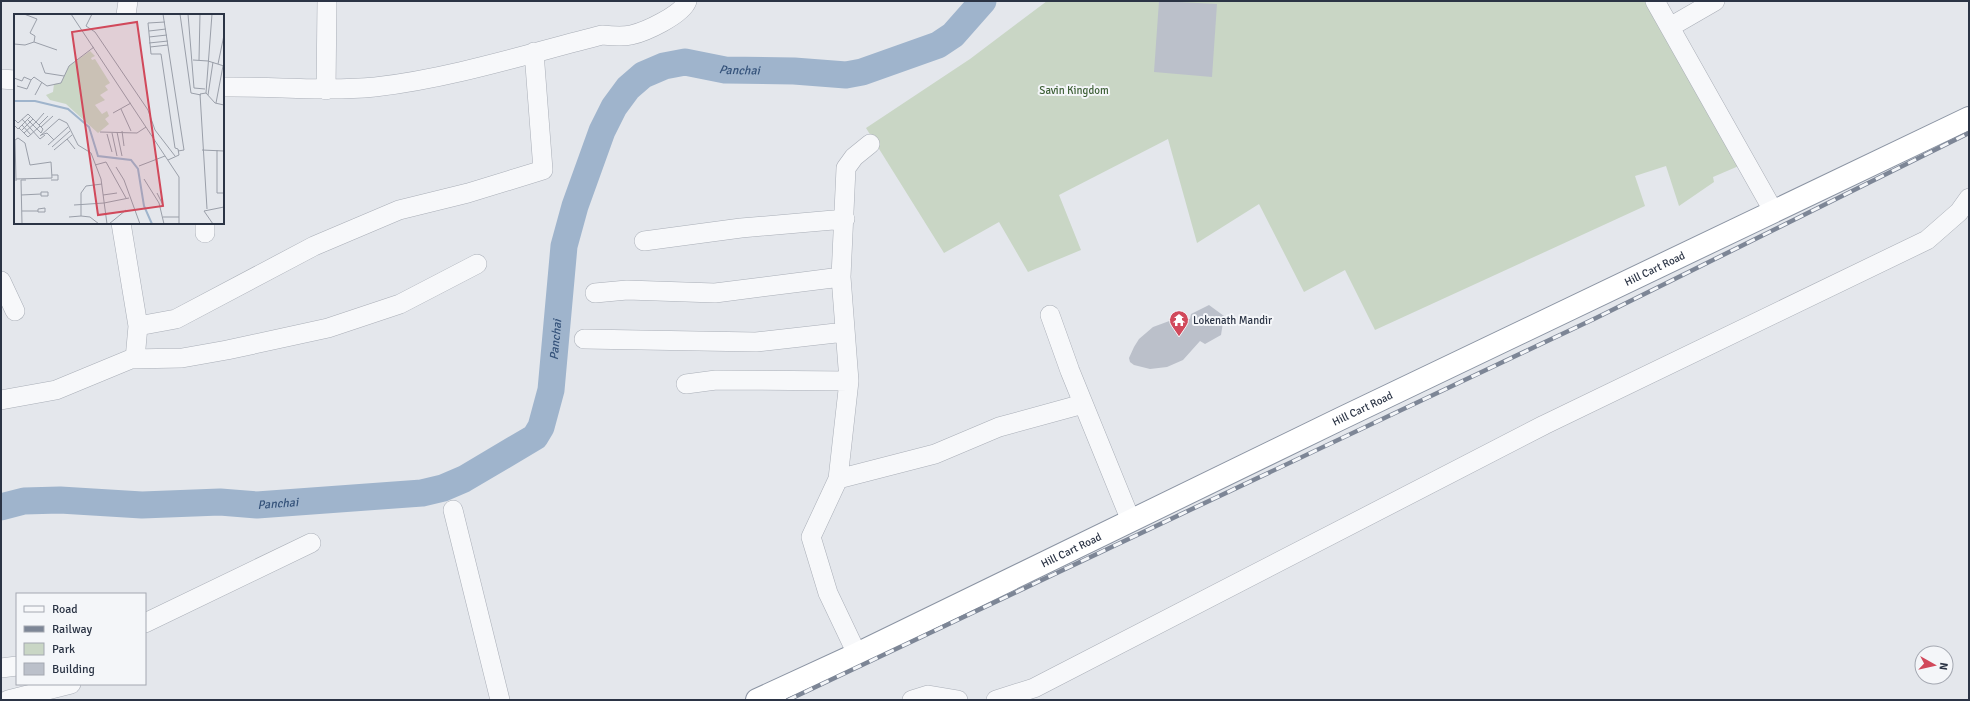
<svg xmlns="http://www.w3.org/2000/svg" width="1970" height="701" viewBox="0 0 1970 701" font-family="Signika,sans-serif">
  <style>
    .green { fill: #c9d6c5 }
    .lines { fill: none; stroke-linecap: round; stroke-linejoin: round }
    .river { stroke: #9fb4cc; stroke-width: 27 }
    .building { fill: #bbc0ca }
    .minor-casing { stroke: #a9aeb7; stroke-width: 20 }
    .highway-casing { stroke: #8b94a3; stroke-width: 24 }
    .minor { stroke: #f7f8fa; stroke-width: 19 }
    .highway { stroke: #fff; stroke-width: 22 }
    .rail-casing { stroke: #7d8696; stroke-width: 4.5 }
    .rail { stroke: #f4f6f9; stroke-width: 3; stroke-dasharray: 9; stroke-linecap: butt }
    .labels { text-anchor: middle; stroke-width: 4; stroke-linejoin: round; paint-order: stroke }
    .park-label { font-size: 11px; fill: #3f6138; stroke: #f4f6f9 }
    .street-label { font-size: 11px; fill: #2b3445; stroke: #f4f6f9 }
    .poi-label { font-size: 11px; fill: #2b3445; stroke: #f4f6f9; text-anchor: start }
    .water-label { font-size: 12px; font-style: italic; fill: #34527a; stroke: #f4f6f9 }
    .inset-river { fill: none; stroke: #9fb4cc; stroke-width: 2 }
    .inset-road { fill: none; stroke: #9a9fa9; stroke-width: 1 }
    .view { fill: #d1495b; fill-opacity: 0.15; stroke: #d1495b; stroke-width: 2 }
    .inset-edge { fill: none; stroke: #2b3445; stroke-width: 2 }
  </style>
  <rect width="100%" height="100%" fill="#e4e7ec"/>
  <!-- green -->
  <path class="green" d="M 1047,1 L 1650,1 L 1741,165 L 1713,177 L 1714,182 L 1679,206 L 1666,166 L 1635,176 L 1645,206 L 1375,330 L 1345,270 L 1304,292 L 1259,204 L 1197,243 L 1168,139 L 1059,195 L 1081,250 L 1028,272 L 999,222 L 944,253 L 866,128 L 970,59 Z"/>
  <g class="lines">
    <!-- river -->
    <path class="river" id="s1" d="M 1,507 L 24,501 L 60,500 L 142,505 L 220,502 L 257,505 L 422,493 L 443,488 L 464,479 L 535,437 L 541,427 L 551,390 L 564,246 L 575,206 L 602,131 L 614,107 L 628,88 L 643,75 L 664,66 L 685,62 L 725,70 L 794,71 L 846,75 L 862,72 L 938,45 L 953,35 L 983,1"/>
  </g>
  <!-- building -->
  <path class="building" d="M 1159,1 L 1217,4 L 1212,77 L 1154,72 Z
    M 1209,305 L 1224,316 L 1221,335 L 1205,344 L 1200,341 L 1183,360 L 1167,367 L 1150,369 L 1134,365 L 1130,362 L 1129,358 L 1134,347 L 1139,339 L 1153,327 L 1172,320 L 1190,319 L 1191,314 Z"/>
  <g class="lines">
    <defs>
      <path id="minor" d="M 1655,1 L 1774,212
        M 126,15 L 128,1
        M 1670,27 L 1715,1
        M 1,79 L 15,80
        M 223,87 C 274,86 324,92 375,87 C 452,78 527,54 602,35 C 612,36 622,37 631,35 C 645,32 682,15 687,1
        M 326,90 L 327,1
        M 121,223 L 138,326 L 135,359
        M 205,223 L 205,233
        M 644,241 L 741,228 L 845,219
        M 1,281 L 15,311
        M 595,293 L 627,290 L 715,293 L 841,277
        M 1050,315 L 1070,371 L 1131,521
        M 138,326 L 176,319 L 314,246 L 399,210 L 468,193 L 543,170 L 534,52
        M 584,339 L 756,342 L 845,332
        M 686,384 L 716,380 L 849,381
        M 1,400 L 56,390 L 131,359 L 182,358 L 227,350 L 328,328 L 400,304 L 477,264
        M 838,479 L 935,454 L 999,427 L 1083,404
        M 453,510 L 500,700
        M 145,623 L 311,543
        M 857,654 L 828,593 L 811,537 L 838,479 L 849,381 L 841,277 L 846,168 L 854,157 L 870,144
        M 1,668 L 17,666
        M 8,700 L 71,684
        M 912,700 L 928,695 L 958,700
        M 996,700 L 1034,688 L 1544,425 L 1927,240 L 1959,212 L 1969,198"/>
      <g id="highway">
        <path id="s2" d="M 757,700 L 857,654 L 1340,419 L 1969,118"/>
      </g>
    </defs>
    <!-- minor casing -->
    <use href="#minor" class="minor-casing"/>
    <!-- highway casing -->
    <use href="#highway" class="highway-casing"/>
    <!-- minor -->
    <use href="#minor" class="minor"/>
    <!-- highway -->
    <use href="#highway" class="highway"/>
    <defs>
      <path id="rail" d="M 788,700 L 1596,318 L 1969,133"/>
    </defs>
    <!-- rail casing -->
    <use href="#rail" class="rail-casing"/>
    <!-- rail -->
    <use href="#rail" class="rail"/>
  </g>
  <!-- icons -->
  <defs>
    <symbol id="temple-pin" viewBox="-11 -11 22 30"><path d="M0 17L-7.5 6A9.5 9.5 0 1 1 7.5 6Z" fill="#d1495b" stroke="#f4f6f9"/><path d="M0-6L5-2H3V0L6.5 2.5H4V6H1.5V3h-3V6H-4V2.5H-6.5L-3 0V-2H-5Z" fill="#fff"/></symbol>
  </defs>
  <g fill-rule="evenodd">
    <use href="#temple-pin" x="1168" y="309" width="22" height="30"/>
  </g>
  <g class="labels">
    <!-- park labels -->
    <g class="park-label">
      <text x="1074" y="94">Savin Kingdom</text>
    </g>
    <!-- street labels -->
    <g class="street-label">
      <text dy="4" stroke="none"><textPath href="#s2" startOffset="996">Hill Cart Road</textPath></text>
      <text dy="4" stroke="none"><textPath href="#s2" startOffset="672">Hill Cart Road</textPath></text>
      <text dy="4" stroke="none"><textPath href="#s2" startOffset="348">Hill Cart Road</textPath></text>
    </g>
    <!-- poi labels -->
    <g class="poi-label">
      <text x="1193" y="324">Lokenath Mandir</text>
    </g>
    <!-- water labels -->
    <g class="water-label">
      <text dy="4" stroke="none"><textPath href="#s1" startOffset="1035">Panchai</textPath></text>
      <text dy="4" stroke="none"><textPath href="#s1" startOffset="650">Panchai</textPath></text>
      <text dy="4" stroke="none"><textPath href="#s1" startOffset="278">Panchai</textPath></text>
    </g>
  </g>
  <!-- overview -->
  <g transform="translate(14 14)">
    <rect width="210" height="210" fill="#e4e7ec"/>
    <path d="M 76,37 L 81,42 L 77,44 L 78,46 L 81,45 L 96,69 L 91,72 L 94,76 L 86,81 L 91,86 L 81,91 L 88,100 L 93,97 L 95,102 L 91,105 L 95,110 L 84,119 L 52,90 L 36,86 L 32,81 L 39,78 L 40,70 L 47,69 L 55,52 Z" fill="#c9d6c5"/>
    <path class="inset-river" d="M 0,87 L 21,87 L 54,95 L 75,113 L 84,142 L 117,146 L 124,155 L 130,192 L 138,210"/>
    <path class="inset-road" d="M 10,0 L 23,5 L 16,19 L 21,22 L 20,28M 57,0 L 165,163 L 165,210M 78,0 L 72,12 L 81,18 L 134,96 L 141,116 L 161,142M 149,0 L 170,136 L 164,137M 166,0 L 177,79 L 187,81M 174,0 L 180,74 L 191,75M 210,0 L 210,13M 151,8 L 134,9 L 137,40 L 147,40 L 161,134 L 164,135 L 165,141 L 154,146M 135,17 L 152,15M 135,23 L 153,21M 135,29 L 154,27M 0,30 L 11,31 L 20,28 L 43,36M 136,33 L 154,31M 179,46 L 194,47 L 210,52M 185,46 L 186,0M 27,48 L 31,59 L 50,62M 204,50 L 210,21M 0,64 L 8,67 L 10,63 L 17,66 L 20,63 L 33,72 L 47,69 L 55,52 L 80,33M 3,72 L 13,75 L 17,66M 192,79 L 198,0M 21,81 L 28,68M 194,81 L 199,48M 202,89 L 209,52M 107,95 L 117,117M 99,99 L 117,89M 0,105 L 4,109 L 14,100 L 29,115 L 27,119M 8,105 L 26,125 L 31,121M 13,105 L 27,119M 22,108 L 30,99M 0,111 L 4,115 L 16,103M 8,111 L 17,121M 25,111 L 34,102M 27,113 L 39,102M 5,114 L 14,123 L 26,112M 8,116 L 19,105M 108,117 L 110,132M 86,118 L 123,119 L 132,113M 103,118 L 108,142M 10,119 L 22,108M 98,119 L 103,142M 93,120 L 98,138M 27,121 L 33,119 L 40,126M 26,122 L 45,105 L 53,109 L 64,131 L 77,139 L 87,165 L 93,210M 53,125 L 61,135M 34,131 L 54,113M 38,133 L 56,117M 40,136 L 58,121M 188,136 L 210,137M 203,136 L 203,179 L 210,179M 81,151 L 92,148 L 112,184M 125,152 L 151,142M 102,153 L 110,166 L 126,210M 130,165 L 145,189 L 150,210M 37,166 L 44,166 L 44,161 L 38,161M 2,167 L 1,126 L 4,124 L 11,129 L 16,151 L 37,148 L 38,164 L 2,165M 27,178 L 34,178 L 34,182 L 27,182 ZM 143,179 L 149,191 L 146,193M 7,181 L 27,180M 89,181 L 103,179M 60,191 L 90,189 L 115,184M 31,194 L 31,198 L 24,198 L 24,195 ZM 193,195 L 186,80 L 192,79 L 201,89 L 210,91M 8,197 L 24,197M 55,203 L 67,202M 149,203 L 165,203M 8,210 L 7,166 L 12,166M 85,210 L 76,203 L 67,202 L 67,179 L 72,172 L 88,170M 95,210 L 112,196M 199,210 L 190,197 L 210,193"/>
    <path class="view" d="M 123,8 L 149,192 L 84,201 L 58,18 Z"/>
    <rect width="210" height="210" class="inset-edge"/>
  </g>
  <!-- border -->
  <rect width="1970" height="701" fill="none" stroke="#2b3445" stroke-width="4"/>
  <!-- legend -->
  <rect x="16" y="593" width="130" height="92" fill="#f4f6f9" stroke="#a4a8b1"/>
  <rect x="24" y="606" width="20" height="6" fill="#f7f8fa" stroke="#a4a8b1"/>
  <text x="52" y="613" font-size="12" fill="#2b3445">Road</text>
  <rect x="24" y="626" width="20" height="6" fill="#7d8696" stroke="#a4a8b1"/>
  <text x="52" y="633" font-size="12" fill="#2b3445">Railway</text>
  <rect x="24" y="643" width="20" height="12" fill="#c9d6c5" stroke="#a4a8b1"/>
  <text x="52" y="653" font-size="12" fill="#2b3445">Park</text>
  <rect x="24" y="663" width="20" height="12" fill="#bbc0ca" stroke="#a4a8b1"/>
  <text x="52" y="673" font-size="12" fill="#2b3445">Building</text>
  <!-- north arrow -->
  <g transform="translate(1934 665) rotate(98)"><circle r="19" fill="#f4f6f9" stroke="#a4a8b1"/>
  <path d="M0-3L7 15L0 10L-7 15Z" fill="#d1495b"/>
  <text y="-6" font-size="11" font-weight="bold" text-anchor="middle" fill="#2b3445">N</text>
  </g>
</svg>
